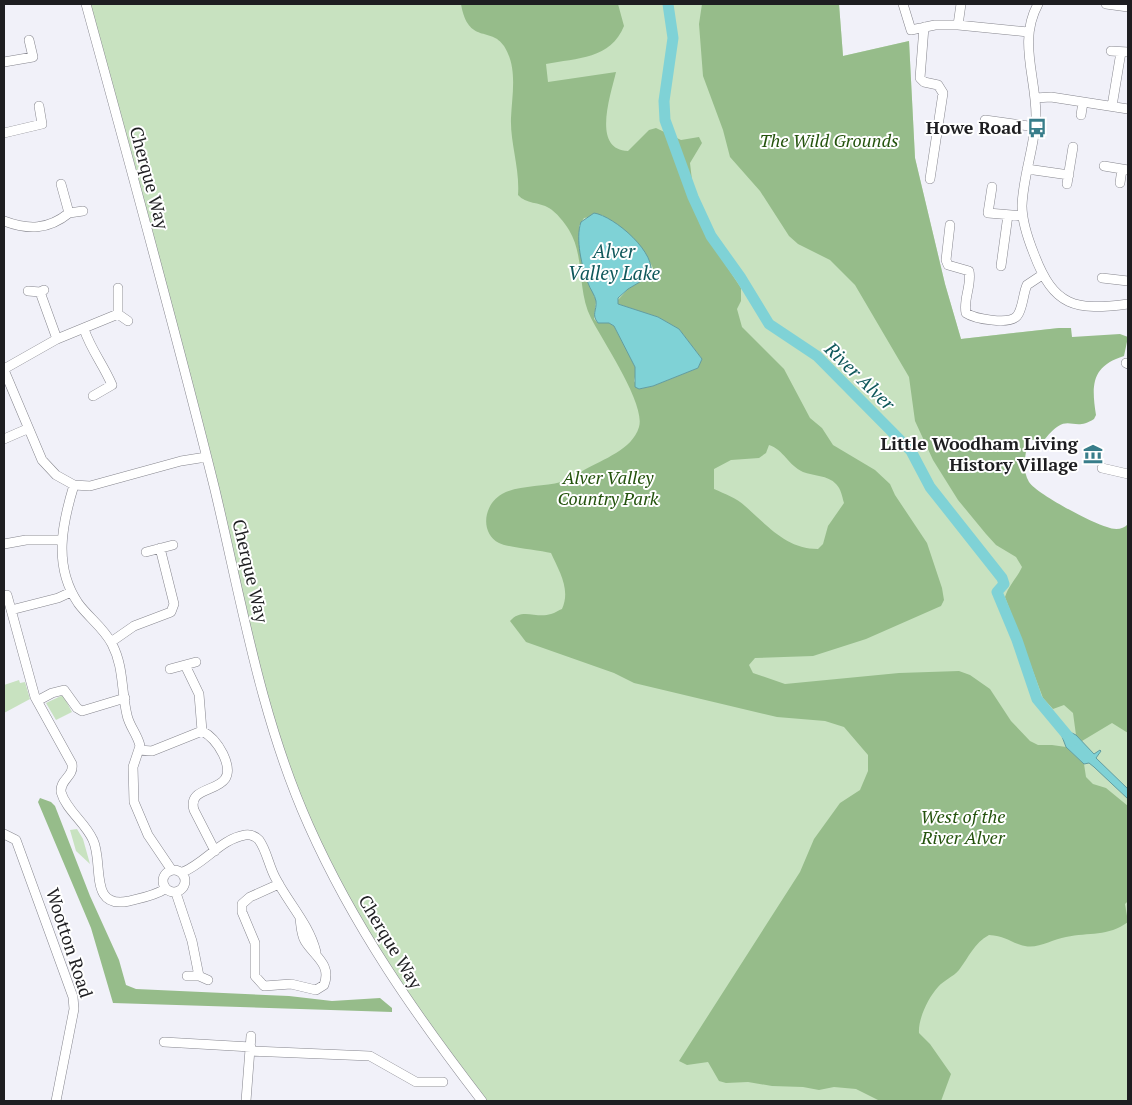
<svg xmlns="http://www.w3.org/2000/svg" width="1132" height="1105" viewBox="0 0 1132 1105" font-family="'PT Serif',serif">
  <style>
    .green { fill: #c8e2c0 }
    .forest { fill: #96bc8a; fill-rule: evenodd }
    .water { fill: #7fd2d6; stroke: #629ca0 }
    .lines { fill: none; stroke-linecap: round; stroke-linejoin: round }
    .river { stroke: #7fd2d6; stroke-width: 11 }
    .minor-casing { stroke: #86868e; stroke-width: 10 }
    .minor { stroke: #fff; stroke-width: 9 }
    .labels { text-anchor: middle; stroke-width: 4; stroke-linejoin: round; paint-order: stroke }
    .poi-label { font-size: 18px; font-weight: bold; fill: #1e1e21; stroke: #fff; text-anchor: end }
    .park-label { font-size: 18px; font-style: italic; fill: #24530d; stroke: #fff }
    .street-label { font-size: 18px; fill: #1e1e21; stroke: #fff }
    .water-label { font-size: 19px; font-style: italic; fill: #0f585b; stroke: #fff }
  </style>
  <rect width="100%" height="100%" fill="#f1f1f9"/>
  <!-- green -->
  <path class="green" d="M 86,4 L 839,4 L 843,56 L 909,41 L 915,158 L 945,284 L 961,339 L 1059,328 L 990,523 L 1128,575 L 1128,1101 L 487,1101 L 425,1027 L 330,871 L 282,758 L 214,487 Z
    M 19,680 L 20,683 L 25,682 L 30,699 L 4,713 L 4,685 Z
    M 63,695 L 72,712 L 56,720 L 46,703 Z
    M 77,829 L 83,839 L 90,864 L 76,851 L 70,830 Z"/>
  <!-- forest -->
  <path class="forest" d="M 461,4 L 618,4 L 624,26 C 611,59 577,58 546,64 L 548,82 L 616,72 C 611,94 591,150 628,151 L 649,130 L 656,128 L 681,140 L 699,137 L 702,143 L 690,163 L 696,215 L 704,232 L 741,288 L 741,301 L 737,309 L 742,327 L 784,369 L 810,418 L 822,428 L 833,445 L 875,470 L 890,484 L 895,495 L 927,543 L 942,588 L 944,600 L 941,606 L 866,639 L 813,656 L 755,658 L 749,665 L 753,673 L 785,684 L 899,673 L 959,671 L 970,675 L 990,689 L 1011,721 L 1030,741 L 1038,745 L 1052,745 L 1066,747 L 1084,764 L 1086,777 L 1093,784 L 1106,788 L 1128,806 L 1128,901 L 1125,904 L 1128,922 C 1108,937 1089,932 1066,937 C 1053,939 1038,949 1025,946 C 1011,943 1006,936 989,935 C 974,943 969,957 959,970 C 953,977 944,980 938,987 C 928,998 918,1019 919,1033 L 930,1044 L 951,1074 L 941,1101 L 880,1101 L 856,1089 L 834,1087 L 819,1090 L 803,1087 L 772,1086 L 748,1082 L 726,1083 L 719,1081 L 708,1062 L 687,1065 L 679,1061 L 800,872 L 814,839 L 840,803 L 860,790 L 868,771 L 868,755 L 844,727 L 825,721 L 777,717 L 634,683 L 614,673 L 526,642 L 510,621 C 522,607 536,619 551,614 C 555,613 559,610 562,609 C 571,589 559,571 551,553 C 539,550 506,547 499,543 C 480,533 483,505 502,494 C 518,485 543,487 561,482 C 571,480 576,475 584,470 C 603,459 632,450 639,427 C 646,404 602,340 591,318 C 577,291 585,256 569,230 C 565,223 556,212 549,208 C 539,202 526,204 518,195 C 520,169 510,143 511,118 C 512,94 518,68 504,46 C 491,26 468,45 461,4 ZM 602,215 C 626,233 639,240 653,268 L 650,276 L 628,289 L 617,301 L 618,304 L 658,317 L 679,329 L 702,359 L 698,368 L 653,386 L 639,389 L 634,381 L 636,373 L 635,367 L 614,326 L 609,323 L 598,323 L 594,319 L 596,300 L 585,274 L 579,226 L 584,218 ZM 769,445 C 784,450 788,465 803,472 C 813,476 828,475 836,484 C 841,489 842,496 844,503 L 828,526 L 823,544 L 818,549 C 786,549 767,525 745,506 C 737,498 725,494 714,489 L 714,469 L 731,460 L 759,458 L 766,453 Z
    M 702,4 L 839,4 L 843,56 L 909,41 L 915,158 L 945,284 L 961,339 L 1059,328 L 1071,328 L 1072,337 L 1120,334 L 1128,337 L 1124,356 C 1092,366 1091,384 1096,415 L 1094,419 C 1071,434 1069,409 1045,439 L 1028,440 C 1026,454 1021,469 1029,482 C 1037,494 1092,523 1107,527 C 1114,530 1123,530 1128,524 L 1128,733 L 1112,723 L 1082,741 L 1076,735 L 1073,713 L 1064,705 L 1053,709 L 1043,698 L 1005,597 C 1009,585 1017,578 1022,567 L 1016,557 L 996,545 L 986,534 L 958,500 L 933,460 L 915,421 L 909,377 L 855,285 L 830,260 L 798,244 L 789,236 L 760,191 L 730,157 L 723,130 L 703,76 L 699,24 Z
    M 40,798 L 51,802 L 55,806 L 90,896 L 119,960 L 126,985 L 136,989 L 289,996 L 332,1001 L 380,998 L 392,1008 L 392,1012 L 113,1003 L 91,928 L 38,802 Z"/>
  <!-- water -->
  <path class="water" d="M 594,213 C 614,216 659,254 650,276 L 628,289 L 618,298 L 618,304 L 658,317 L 679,329 L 702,359 L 698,368 L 653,386 L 639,389 L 635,387 L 635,367 L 614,326 L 609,323 L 598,323 C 591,314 597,311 596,301 C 595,295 590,289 588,283 C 582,267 575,239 581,222 Z
    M 1064,729 L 1076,735 L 1094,754 L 1100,750 L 1101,751 L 1096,758 L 1128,789 L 1128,799 L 1094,767 L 1089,763 L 1084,764 L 1066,747 L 1061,734 Z"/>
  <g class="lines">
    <!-- river -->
    <path class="river" d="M 668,4 L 673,38 L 664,101 L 665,120 L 693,197 L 711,236 L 741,278 L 769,324 L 817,356 L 911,451 L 930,487 L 1002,578 L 1004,584 L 997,592 L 1017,640 L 1037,699 L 1072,741"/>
    <defs>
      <path id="minor" d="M 86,4 C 130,165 175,328 215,490 C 242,604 261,719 309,826 C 354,927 415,1014 482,1101
        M 903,4 L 911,30 L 935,25 L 958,25 L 1028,32
        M 1038,4 C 1018,41 1036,76 1036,116 C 1035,146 1023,175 1022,206 C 1022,222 1028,239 1034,254 C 1054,307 1075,311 1128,304
        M 1106,4 L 1128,7
        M 958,25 L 961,4
        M 924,27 L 920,78 L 924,82 L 938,85 L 943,93 L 930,179
        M 1111,51 L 1128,52
        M 4,62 L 33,57 L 29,40
        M 1035,98 L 1051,97 L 1128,109
        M 1112,106 L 1121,52
        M 1081,115 L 1083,102
        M 985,120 L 1036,127
        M 4,133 L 42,124 L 39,106
        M 1104,166 L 1128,170
        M 1027,169 L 1069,175
        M 1120,183 L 1122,169
        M 1067,184 L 1073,147
        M 992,187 L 988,213 L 1023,216
        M 69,213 L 83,211
        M 4,221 C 28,230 48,230 69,213 L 61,184
        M 950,225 L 946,260 L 948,265 L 969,271 C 972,285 963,299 966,313 C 975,319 1009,325 1017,316 C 1023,309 1023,293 1027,285 L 1042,275
        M 1001,266 L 1008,215
        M 1102,278 L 1128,281
        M 28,291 L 40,292 L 44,290
        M 40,292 L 57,339
        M 118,314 L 128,321
        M 84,329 C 91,350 103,364 112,385 L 93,396
        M 1126,363 L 1128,364
        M 4,369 L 57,339 L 118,314 L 118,288
        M 4,370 L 42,460 L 56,475 L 74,485 L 90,486 L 181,461 L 206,457
        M 4,439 L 27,429
        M 1102,468 L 1128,474
        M 74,485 C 62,524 53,566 78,603 C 88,617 104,628 112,644 C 124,667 121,690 127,715 C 129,726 138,735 140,746 L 133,767 L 134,802 L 148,835 L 171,869
        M 4,544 L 26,540 L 61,540
        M 146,552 L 173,545
        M 7,595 L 35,697 L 72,764 C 74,777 60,779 61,792 C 66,810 85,822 93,840 C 104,863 88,910 129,901 C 141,898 154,896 165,889
        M 11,610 L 58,598 L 71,592
        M 111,642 L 134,626 L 171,612 L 174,604 L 160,548
        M 185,665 L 199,694 L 202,731
        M 170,669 L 196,662
        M 37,701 L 52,693 L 64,690 L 77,708 L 82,711 L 125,698
        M 139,750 L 152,751 L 202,731 C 212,736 218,744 223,754 C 244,798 185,780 194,810 L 215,851
        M 4,834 L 16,840 L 73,997 L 74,1009 L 56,1101
        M163 881a11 11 0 1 1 22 0a11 11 0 1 1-22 0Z
        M 183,872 C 205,863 221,839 245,835 C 251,834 255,836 259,840 C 267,851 269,867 276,879 C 289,904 309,924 316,952
        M 279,884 L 250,897 L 242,904 L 242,912 L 255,943 L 255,976 L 264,986 L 291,984 L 316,990 L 324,985 C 332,964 314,956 305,941 C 301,934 301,926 300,918
        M 176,893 L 192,941 L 199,976
        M 187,976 L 199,976 L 208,980
        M 164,1042 L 251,1047
        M 251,1051 L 370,1056 L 416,1082 L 443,1082
        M 246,1101 L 251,1036"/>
    </defs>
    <!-- minor casing -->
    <use href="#minor" class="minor-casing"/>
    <!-- minor -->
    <use href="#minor" class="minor"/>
  </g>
  <!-- icons -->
  <defs>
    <symbol id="bus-bare" viewBox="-9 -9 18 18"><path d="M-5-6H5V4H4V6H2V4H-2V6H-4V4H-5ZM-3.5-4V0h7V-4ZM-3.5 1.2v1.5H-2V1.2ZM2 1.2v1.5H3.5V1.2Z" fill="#387d8a" stroke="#fff" stroke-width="2.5" paint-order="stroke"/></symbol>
    <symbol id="museum-bare" viewBox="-9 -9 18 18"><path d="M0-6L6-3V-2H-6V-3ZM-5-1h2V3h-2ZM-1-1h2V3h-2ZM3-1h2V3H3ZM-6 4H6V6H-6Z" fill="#387d8a" stroke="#fff" stroke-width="2.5" paint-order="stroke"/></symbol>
  </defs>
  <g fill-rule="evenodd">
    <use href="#bus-bare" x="1023" y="114" width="28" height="28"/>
    <use href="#museum-bare" x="1079" y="440" width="28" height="28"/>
  </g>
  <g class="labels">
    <!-- poi labels -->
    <g class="poi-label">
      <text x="1022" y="134">Howe Road</text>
      <text x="1078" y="450">Little Woodham Living<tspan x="1078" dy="21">History Village</tspan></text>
    </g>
    <!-- park labels -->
    <g class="park-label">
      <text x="829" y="147">The Wild Grounds</text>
      <text x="608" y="484">Alver Valley<tspan x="608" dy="21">Country Park</tspan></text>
      <text x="963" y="823">West of the<tspan x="963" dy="21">River Alver</tspan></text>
    </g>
    <!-- street labels -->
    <g class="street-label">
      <text transform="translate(149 178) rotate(75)" y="6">Cherque Way</text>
      <text transform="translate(250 571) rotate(77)" y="6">Cherque Way</text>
      <text transform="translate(390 942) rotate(59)" y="6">Cherque Way</text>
      <text transform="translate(69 943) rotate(72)" y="6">Wootton Road</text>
    </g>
    <!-- water labels -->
    <g class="water-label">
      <text x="614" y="258">Alver<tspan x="614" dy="22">Valley Lake</tspan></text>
      <text transform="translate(860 376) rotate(44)" y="7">River Alver</text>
    </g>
  </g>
  <!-- border -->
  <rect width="1132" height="1105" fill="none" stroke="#1e1e21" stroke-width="10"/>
</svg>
